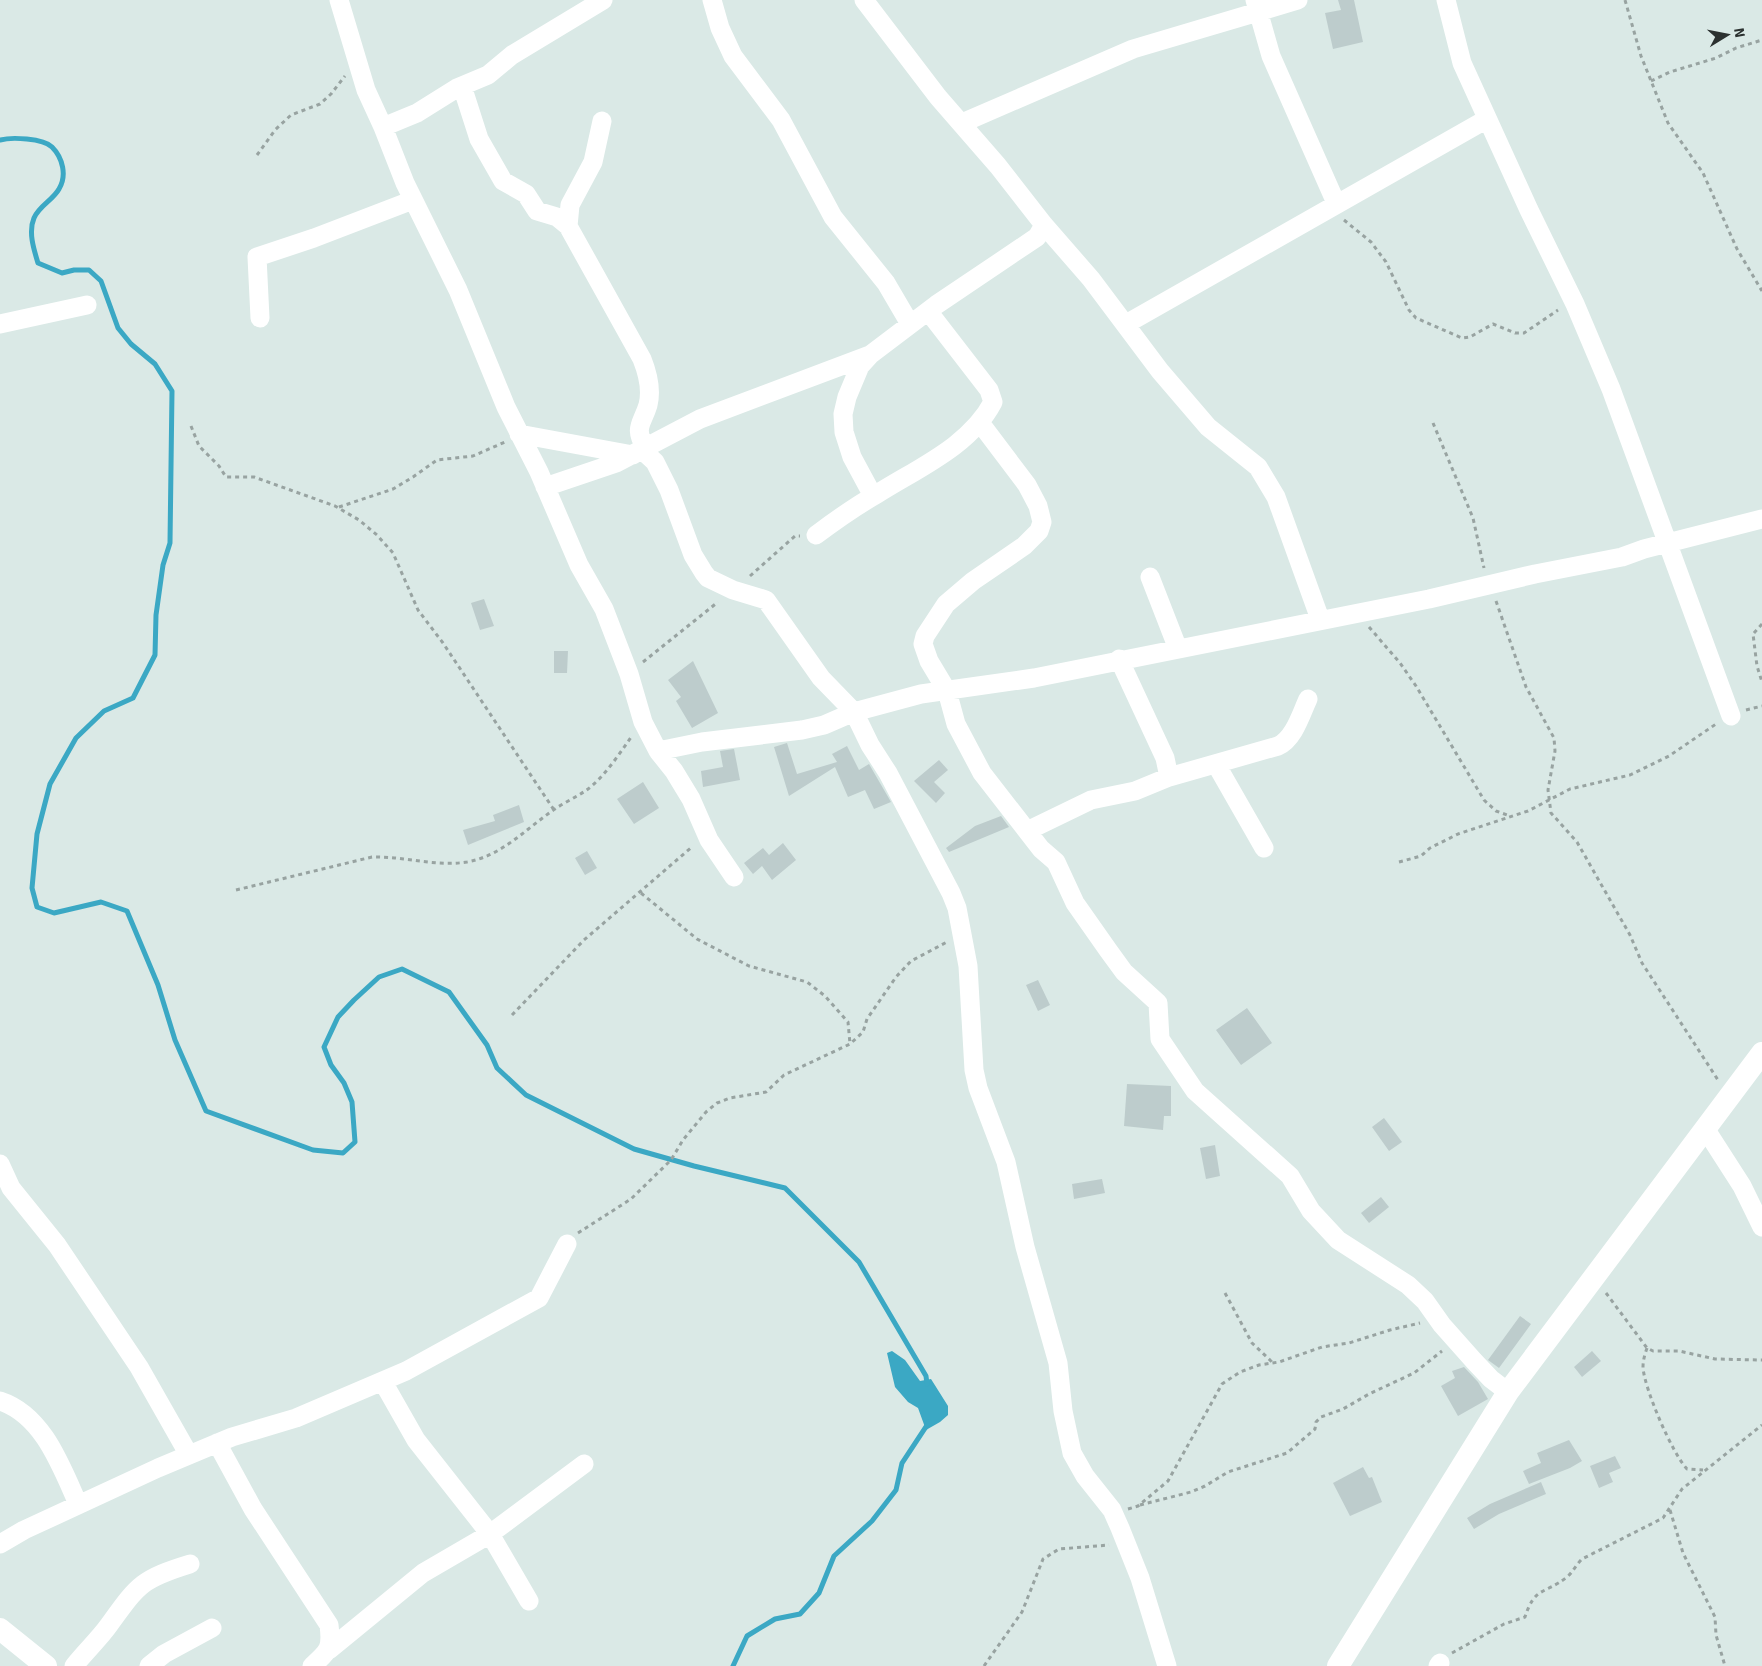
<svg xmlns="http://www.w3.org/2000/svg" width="1762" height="1666" viewBox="0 0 1762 1666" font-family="Signika,sans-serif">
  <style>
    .water { fill: #3ba8c4 }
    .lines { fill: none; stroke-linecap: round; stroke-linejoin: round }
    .stream { stroke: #3ba8c4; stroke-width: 5 }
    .building { fill: #bdcccc }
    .path { stroke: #98a3a1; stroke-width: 3; stroke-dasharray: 4 4; stroke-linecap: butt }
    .minor { stroke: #fff; stroke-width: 19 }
    .tertiary { stroke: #fff; stroke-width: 22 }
  </style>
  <rect width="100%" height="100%" fill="#dae9e6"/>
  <!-- water -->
  <path class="water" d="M 892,1351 L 905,1360 L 920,1381 L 931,1379 L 948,1406 L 948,1415 L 940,1422 L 926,1430 L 918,1408 L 908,1402 L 895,1387 L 887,1353 Z"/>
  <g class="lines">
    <!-- stream -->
    <path class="stream" d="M 0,140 C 11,137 43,138 52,147 C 63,158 67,176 59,189 C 53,200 39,206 34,218 C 28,232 34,250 38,263 L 62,273 L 74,270 L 89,270 L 101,281 L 118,328 L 131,344 L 155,364 L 172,391 L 170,543 L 163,565 L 156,615 L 155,655 L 133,698 L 104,711 L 76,738 L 50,784 L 37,834 L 32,888 L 37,907 L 54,913 L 101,902 L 127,911 L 158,985 L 175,1040 L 206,1111 L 313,1150 L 343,1153 L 355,1142 L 352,1102 L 344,1083 L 331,1065 L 324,1047 L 338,1017 L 354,1000 L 379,977 L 402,969 L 449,992 L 487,1045 L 497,1068 L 526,1095 L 634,1149 L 694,1166 L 785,1188 L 859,1262 L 926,1376 L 927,1384
      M 733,1666 L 747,1636 L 775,1619 L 800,1614 L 819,1593 L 834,1556 L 872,1521 L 896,1490 L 902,1463 L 929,1422"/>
  </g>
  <!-- building -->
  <path class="building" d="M 1338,0 L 1354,0 L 1363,42 L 1333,49 L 1325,13 L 1341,10 Z
    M 484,599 L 494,626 L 480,630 L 471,603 Z
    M 554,651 L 568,651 L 567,673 L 554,673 Z
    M 693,661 L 718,713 L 692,728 L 676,701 L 681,697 L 668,680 Z
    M 787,743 L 797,774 L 837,762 L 832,754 L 847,746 L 859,770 L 869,764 L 891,802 L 874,809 L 865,790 L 848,797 L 835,767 L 789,796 L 774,747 Z
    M 734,749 L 740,780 L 703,787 L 701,771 L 723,767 L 720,751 Z
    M 939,760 L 948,770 L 934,782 L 945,793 L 936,803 L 914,781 Z
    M 643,782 L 659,808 L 634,824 L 617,799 Z
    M 519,805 L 524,822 L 468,845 L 463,830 L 495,821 L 493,815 Z
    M 1001,816 L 1009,827 L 949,852 L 946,848 L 975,826 Z
    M 783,843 L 796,860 L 772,880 L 762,866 L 753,874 L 744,863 L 763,848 L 769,855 Z
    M 587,851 L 597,868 L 585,875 L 575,858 Z
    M 1038,980 L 1050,1005 L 1038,1011 L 1026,985 Z
    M 1247,1008 L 1272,1043 L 1241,1065 L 1216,1030 Z
    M 1127,1084 L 1171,1086 L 1171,1116 L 1164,1116 L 1163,1130 L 1124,1126 Z
    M 1384,1118 L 1402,1142 L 1389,1151 L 1372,1127 Z
    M 1215,1145 L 1220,1176 L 1206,1179 L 1200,1148 Z
    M 1102,1179 L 1105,1193 L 1074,1199 L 1072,1184 Z
    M 1381,1197 L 1389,1207 L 1369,1223 L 1361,1213 Z
    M 1520,1316 L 1531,1324 L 1499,1368 L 1488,1360 Z
    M 1592,1351 L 1601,1361 L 1582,1377 L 1574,1367 Z
    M 1464,1367 L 1478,1382 L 1488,1399 L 1458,1416 L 1441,1386 L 1455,1378 L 1452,1371 Z
    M 1569,1440 L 1582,1461 L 1570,1468 L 1529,1484 L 1523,1471 L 1541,1463 L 1537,1453 Z
    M 1615,1456 L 1621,1468 L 1609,1473 L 1613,1482 L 1599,1488 L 1590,1466 Z
    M 1363,1467 L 1369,1478 L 1372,1477 L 1382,1502 L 1350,1516 L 1333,1483 Z
    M 1541,1482 L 1546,1494 L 1499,1514 L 1474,1529 L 1467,1518 L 1490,1504 Z"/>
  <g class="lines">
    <!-- path -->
    <path class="path" d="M 1625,0 L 1641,56 L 1668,123 L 1703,173 L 1737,249 L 1762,291
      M 1651,81 L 1670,72 L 1716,58 L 1736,48 L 1762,40
      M 257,155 L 275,130 L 291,115 L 320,104 L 331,94 L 345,76
      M 1344,220 L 1371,242 L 1386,262 L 1409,310 L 1416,318 L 1462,338 L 1470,337 L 1493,324 L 1515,333 L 1524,333 L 1558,310
      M 1433,423 L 1473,518 L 1484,568
      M 191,426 L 199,446 L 219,466 L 226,477 L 254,477 L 335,506 L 359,520 L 377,535 L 393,553 L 418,610 L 443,643 L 554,810
      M 339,507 L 393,489 L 413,477 L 437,460 L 473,456 L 505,442
      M 750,576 L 795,536 L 800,536
      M 1496,601 L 1526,687 L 1554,738 L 1555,751 L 1548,790 L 1551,813 L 1577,842 L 1630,935 L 1642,963 L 1718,1080
      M 1762,624 L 1753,634 L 1757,666 L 1762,682
      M 1369,627 L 1400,663 L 1416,686 L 1484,800 L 1496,811 L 1510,816
      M 643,662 L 718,602
      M 1746,710 L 1762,706
      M 1399,862 L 1421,856 L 1430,848 L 1458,834 L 1528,811 L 1570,789 L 1630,775 L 1669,756 L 1716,724
      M 236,890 L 372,857 C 404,856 435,867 467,862 C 501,856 525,830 552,811 C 563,803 577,797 588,789 C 606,775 619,754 632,736
      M 641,893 L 697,939 L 749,966 L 807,982 L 825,996 L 848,1022 L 850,1044
      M 512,1015 L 584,940 L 693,846
      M 578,1233 L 631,1199 L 671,1160 L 683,1140 L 706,1112 L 717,1103 L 730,1098 L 766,1092 L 784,1075 L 850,1044 L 863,1032 L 867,1019 L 896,977 L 911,961 L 947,942
      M 1225,1293 L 1252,1343 L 1272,1362
      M 1606,1293 L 1647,1348 L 1653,1351 L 1679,1351 L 1715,1359 L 1762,1360
      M 1647,1348 C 1645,1354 1643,1360 1643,1367 C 1644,1388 1672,1453 1687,1469 L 1703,1470
      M 1140,1505 L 1191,1492 L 1205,1486 L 1228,1472 L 1287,1453 L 1315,1429 L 1316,1422 L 1321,1417 L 1343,1409 L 1369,1394 L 1414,1373 L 1442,1351
      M 1128,1509 L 1138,1506 L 1168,1481 L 1222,1384 L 1240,1372 L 1259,1365 L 1279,1362 L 1322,1347 L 1349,1343 L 1390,1330 L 1420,1323
      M 1670,1510 L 1683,1553 L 1715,1617 L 1716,1635 L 1725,1666
      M 1452,1653 L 1504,1624 L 1525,1617 C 1535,1586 1544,1595 1567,1577 C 1572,1573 1576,1565 1582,1559 L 1663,1518 L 1682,1489 L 1762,1425
      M 984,1666 L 1022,1612 L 1043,1559 L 1059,1549 L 1109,1545"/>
    <!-- minor -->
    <path class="minor" d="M 339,0 L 366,90 L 383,127 L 405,183 L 458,290 L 506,407 L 539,472 L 579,565 L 604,609 L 629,674 L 643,722 L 658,751 L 674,771 L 691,799 L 709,840 L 734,877
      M 712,0 L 720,28 L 733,56 L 781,120 L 833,217 L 886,283 L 910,324
      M 864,0 L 938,97 L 998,166 L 1044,225 L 1091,279 L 1160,371 L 1208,427 L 1258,467 L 1276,497 L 1320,619
      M 1255,0 L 1271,56 L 1336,203
      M 1446,0 L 1462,63 L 1529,210 L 1575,304 L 1611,389 L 1731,716
      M 462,86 L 479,139 L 503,181 L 526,194 L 537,211 L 557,217 L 568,226 L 642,359 C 648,374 652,389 648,405 C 642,425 633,427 646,449
      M 962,123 L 1133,49 L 1298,0
      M 383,127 L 417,113 L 457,88 L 488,75 L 512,55 L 603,0
      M 568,226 L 570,205 L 593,162 L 602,121
      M 260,318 L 257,257 L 314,238 L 413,200
      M 0,324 L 87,305
      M 1126,324 L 1487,119
      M 981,424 L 1027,485 L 1038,506 L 1042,522 L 1039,531 L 1024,546 L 973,581 L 946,604 L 925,636 L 923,644 L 929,661 L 947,691 L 956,724 L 982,773 L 1041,849 L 1056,862 L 1075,903 L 1108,950 L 1124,972 L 1158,1003 L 1160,1039 L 1195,1091 L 1290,1176 L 1311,1211 L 1338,1240 L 1408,1285 L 1425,1301 L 1442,1325 L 1474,1361 L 1491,1379 L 1508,1392
      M 519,434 L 633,455
      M 642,450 L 655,462 L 669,490 L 693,555 L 704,573 L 708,578 L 733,590 L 766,600 L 821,678 L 854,712 L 870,745 L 888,773 L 951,893 L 957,908 L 968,966 L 974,1070 L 978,1088 L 1006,1162 L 1025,1247 L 1058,1363 L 1063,1411 L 1072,1453 L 1085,1476 L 1112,1510 L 1120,1528 L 1140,1578 L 1167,1666
      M 545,487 L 616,463 L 700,419 L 870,355
      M 873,496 L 852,457 L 844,432 L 843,414 L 847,397 L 860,366 L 870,355 L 936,305 L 1037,237 L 1044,225
      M 816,535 C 836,520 856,506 877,494 C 918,468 970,446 993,402 L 989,390 L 928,311
      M 1150,577 L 1178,649
      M 1119,659 L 1165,758 L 1169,777
      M 658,751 L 702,742 L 802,730 L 824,725 L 854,712 L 921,694 L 1034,678 L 1429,599 L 1535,574 L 1622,557 L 1644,549 L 1762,519
      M 1216,764 L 1264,848
      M 1027,831 L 1091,800 L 1135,791 L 1169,777 L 1278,746 C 1294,739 1301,714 1308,699
      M 1706,1130 L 1742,1186 L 1762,1227
      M 0,1164 L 11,1188 L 57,1245 L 139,1367 L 189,1455
      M 383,1382 L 416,1440 L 490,1534 L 529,1601
      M 0,1401 C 43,1415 61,1466 78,1504
      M 217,1443 L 253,1509 L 329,1625 C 332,1648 329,1651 312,1666
      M 0,1544 L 24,1530 L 158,1468 L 232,1437 L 296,1418 L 406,1371 L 539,1298 L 567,1244
      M 329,1650 L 423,1573 L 490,1534 L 584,1464
      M 74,1666 C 85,1652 99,1639 109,1625 C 138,1585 141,1579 190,1564
      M 149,1666 L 164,1654 L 212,1628
      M 1438,1666 L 1440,1663"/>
    <!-- tertiary -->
    <path class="tertiary" d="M 0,1629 L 46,1666
      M 1338,1666 L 1508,1392 L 1762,1053"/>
  </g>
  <!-- north arrow -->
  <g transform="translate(1727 35) rotate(80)" stroke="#dae9e6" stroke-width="4" paint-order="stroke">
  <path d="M0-4L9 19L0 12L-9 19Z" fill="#2b3130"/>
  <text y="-8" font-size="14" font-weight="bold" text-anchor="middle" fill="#2b3130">N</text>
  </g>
</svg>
